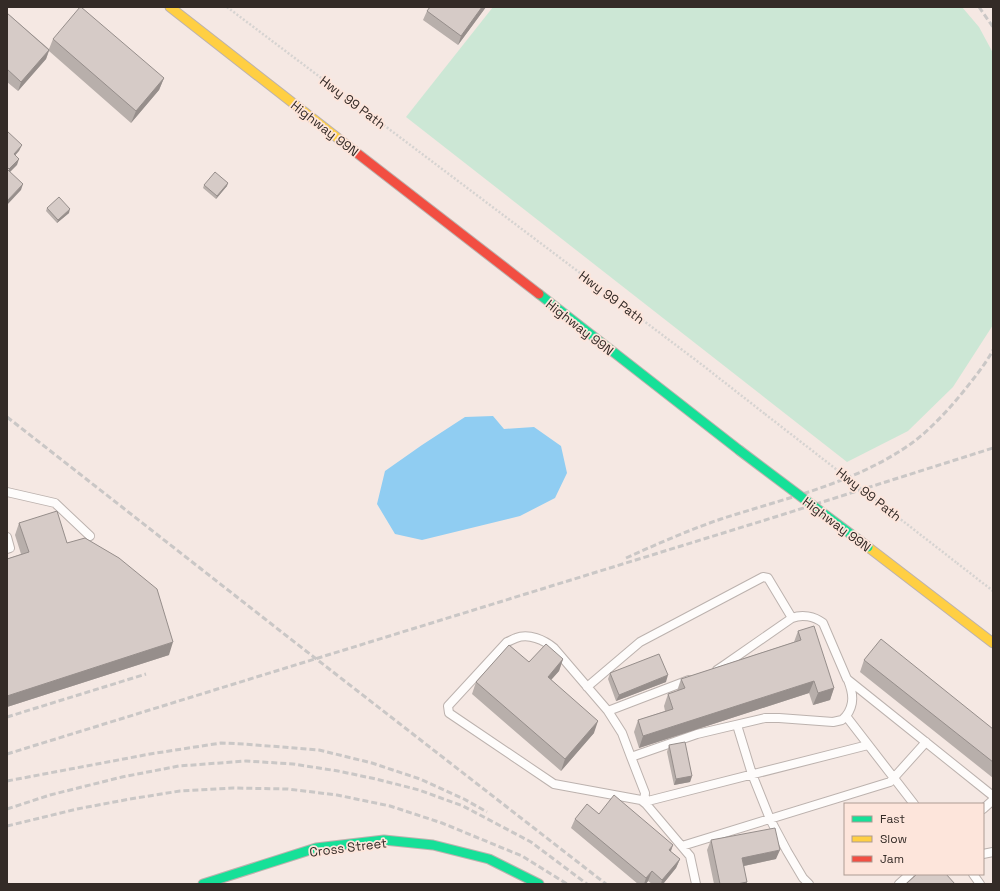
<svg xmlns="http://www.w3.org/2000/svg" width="1000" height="891" viewBox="0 0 1000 891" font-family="'Space Grotesk',sans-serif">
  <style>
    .green { fill: #cce7d5 }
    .water { fill: #90cdf2 }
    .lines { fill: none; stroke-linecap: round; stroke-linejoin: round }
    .lane-casing { stroke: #bcb2ae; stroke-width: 10 }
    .fast-casing { stroke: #bcb2ae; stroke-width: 11 }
    .slow-casing { stroke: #bcb2ae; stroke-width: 11 }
    .jam-casing { stroke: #bcb2ae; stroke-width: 11 }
    .path { stroke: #d6d3d1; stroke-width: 2.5; stroke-dasharray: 2 2; stroke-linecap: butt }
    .lane { stroke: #fefcfb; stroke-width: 8 }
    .fast { stroke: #16e098; stroke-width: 9 }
    .slow { stroke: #ffcf43; stroke-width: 9 }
    .jam { stroke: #f24e42; stroke-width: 9 }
    .rail { stroke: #cac7c6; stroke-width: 3; stroke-dasharray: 6 3; stroke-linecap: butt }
    .fast-bridge-casing { stroke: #bcb2ae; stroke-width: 11; stroke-linecap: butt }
    .path-bridge { stroke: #d6d3d1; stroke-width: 2.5; stroke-dasharray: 2 2; stroke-linecap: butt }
    .fast-bridge { stroke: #16e098; stroke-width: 9 }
    .wall { fill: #b8afab }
    .shaded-wall { fill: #968e8b }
    .building { fill: #d6cbc7; stroke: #968e8b }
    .labels { text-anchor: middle; stroke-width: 3.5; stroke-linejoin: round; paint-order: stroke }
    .street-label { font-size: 13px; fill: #342b27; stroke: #fde5db }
  </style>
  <rect width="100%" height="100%" fill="#f5e8e3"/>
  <!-- green -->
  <path class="green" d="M 493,7 L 962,7 L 979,27 L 993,53 L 993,325 L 953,387 L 908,431 L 847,462 L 406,117 Z"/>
  <!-- water -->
  <path class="water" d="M 493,416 L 504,429 L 534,427 L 561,446 L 567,473 L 555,498 L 520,516 L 422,540 L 395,534 L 377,504 L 385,471 L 422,445 L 465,417 Z"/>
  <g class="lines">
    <defs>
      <path id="lane" d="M 7,492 L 55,503 L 90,536
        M 7,537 L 10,548 L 7,549
        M 717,670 L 723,666 L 792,618 C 802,614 814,616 823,623 L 847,679 L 993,796
        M 689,680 L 608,711 L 554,648 C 544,640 529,633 516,638 C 513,639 510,641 507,642 L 448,706 L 449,713 L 554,784 L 641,800 L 646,804 L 690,856 L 696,884
        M 848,680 C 853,693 855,704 846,716 L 914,804
        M 587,687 L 640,642 L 763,577 L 768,578 L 792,618
        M 608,711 L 622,733 L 631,757
        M 846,716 L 842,720 L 833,722 L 779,718 L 765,718 L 697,734 L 631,757 L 645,793 L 644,802 L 868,745
        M 737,725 L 752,774 L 770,819 L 787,851 L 803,878 L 809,884
        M 983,809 L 993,800
        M 682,846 L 890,782 L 926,742
        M 983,854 L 993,852
        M 973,874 L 980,884
        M 899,884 L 910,874"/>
      <path id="fast" d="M 539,294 L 739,450
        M 203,884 L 316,848 L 384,840 L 433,845 L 489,859 L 539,884"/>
      <path id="slow" d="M 170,7 L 353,150
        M 868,547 L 993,643"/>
      <path id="jam" d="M 353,150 L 539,294"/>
    </defs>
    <!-- lane casing -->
    <use href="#lane" class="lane-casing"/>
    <!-- fast casing -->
    <use href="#fast" class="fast-casing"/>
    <!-- slow casing -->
    <use href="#slow" class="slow-casing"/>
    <!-- jam casing -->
    <use href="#jam" class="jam-casing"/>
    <!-- path -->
    <path class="path" d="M 227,7 L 701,364 L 765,414
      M 957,563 L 993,591"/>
    <!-- lane -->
    <use href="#lane" class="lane"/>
    <!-- fast -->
    <use href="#fast" class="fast"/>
    <!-- slow -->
    <use href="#slow" class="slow"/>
    <!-- jam -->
    <use href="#jam" class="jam"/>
    <!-- rail -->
    <path class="rail" d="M 979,7 L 993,27
      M 7,417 L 288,637 L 606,884
      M 626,558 C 657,544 689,530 721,519 C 786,498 856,483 912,443 C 931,429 948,410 963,392 C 974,378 985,365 993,350
      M 7,717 L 146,674
      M 7,754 L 775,517 L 993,448
      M 7,781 L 150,754 L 221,743 L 244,744 L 319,750 L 372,763 L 420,779 L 464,799 L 487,812
      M 7,809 L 50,795 L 122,777 L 179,766 L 246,761 L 293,764 L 338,771 L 376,779 L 419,790 L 463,806 L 531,842 L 587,884
      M 7,826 L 77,809 L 130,799 L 180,791 L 233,788 L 288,789 L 337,795 L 390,806 L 442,823 L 522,856 L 567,884"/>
    <defs>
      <path id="fast-bridge" d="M 739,450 L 868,547"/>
    </defs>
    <!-- fast-bridge casing -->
    <use href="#fast-bridge" class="fast-bridge-casing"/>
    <!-- path-bridge -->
    <path class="path-bridge" d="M 765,414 L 957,563"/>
    <!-- fast-bridge -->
    <use href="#fast-bridge" class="fast-bridge"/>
  </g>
  <!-- wall -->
  <path class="wall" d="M 430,7 L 486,7 L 458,45 L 423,20 L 427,11 Z
    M 7,13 L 49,49 L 53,39 L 164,78 L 159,90 L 131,123 L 49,51 L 46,59 L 18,91 L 7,82 Z
    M 204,185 L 227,186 L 216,199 L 203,188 Z
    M 47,208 L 69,213 L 57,223 L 46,211 Z
    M 19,523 L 67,543 L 169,655 L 7,707 L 7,559 L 21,554 L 15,535 Z
    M 798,631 L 834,688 L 830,700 L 813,705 L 809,693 L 639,748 L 634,732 L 638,720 L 665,711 L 664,706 L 668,694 L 677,691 L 681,679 L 794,642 Z
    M 563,659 L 559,671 L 551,680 L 594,733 L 561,771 L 472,694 L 476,682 L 529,662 Z
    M 864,660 L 993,729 L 993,778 L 860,672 Z
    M 610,673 L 666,682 L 616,701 L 608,679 Z
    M 669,745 L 692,776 L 690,782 L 674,785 L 667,752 Z
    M 575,819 L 671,852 L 680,859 L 676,868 L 663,884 L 652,884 L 648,881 L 646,884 L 638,884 L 571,828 Z
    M 711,840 L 776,859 L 744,866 L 746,884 L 714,884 L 707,850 Z"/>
  <!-- shaded-wall -->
  <path class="shaded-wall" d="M 482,7 L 486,7 L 458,45 L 461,36 Z
    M 49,50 L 46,59 L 18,91 L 21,82 Z
    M 164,78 L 159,90 L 131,123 L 136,111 Z
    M 22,145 L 19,151 L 11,160 L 14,154 Z
    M 19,159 L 17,165 L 7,175 L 9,169 Z
    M 228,183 L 227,186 L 216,199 L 217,196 Z
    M 23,184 L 21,190 L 7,205 L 7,201 Z
    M 70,209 L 69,213 L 57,223 L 58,220 Z
    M 173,642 L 169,655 L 7,707 L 7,696 Z
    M 563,659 L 559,671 L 543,689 L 548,677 Z
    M 668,675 L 666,682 L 616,701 L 619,695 Z
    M 814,681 L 809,693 L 639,748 L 643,736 Z
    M 834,688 L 830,700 L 813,705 L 818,693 Z
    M 598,721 L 594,733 L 561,771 L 565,759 Z
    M 692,776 L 690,782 L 674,785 L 676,779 Z
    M 673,845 L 670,854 L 669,850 Z
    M 780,850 L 776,859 L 739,867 L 742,858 Z
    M 680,859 L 676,868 L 663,884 L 661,884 L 662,880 Z
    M 652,871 L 648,881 L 646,884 L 644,884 L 646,878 Z
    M 747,882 L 746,884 L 737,884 Z"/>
  <!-- building -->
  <path class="building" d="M 80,7 L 81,7 L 164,78 L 136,111 L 53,39 Z
    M 430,7 L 482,7 L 461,36 L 427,11 Z
    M 7,13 L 49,50 L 21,82 L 7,69 Z
    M 7,131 L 22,145 L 14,154 L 19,159 L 9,169 L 7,167 Z
    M 8,170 L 23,184 L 7,201 L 7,171 Z
    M 215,172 L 228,183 L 217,196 L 204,185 Z
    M 59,197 L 70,209 L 58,220 L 47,208 Z
    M 57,511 L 67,543 L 85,538 L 119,558 L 157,589 L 173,642 L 7,696 L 7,559 L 29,552 L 19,523 Z
    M 814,626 L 834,688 L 818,693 L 814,681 L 643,736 L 638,720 L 673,709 L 668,694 L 685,688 L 681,679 L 801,640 L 798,631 Z
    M 881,639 L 993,729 L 993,762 L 864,660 Z
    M 546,644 L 563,659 L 548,677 L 598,721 L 565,759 L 476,682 L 509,645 L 529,662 Z
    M 659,654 L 668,675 L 619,695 L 610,673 Z
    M 685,742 L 692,776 L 676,779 L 669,745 Z
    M 614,795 L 673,845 L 669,850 L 680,859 L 662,880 L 652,871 L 646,878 L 575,819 L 587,804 L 599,814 Z
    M 775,828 L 780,850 L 742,858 L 747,882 L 737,884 L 720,884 L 711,840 Z
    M 917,874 L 946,874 L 955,884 L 906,884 Z"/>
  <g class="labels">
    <!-- street labels -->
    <g class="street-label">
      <text transform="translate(353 102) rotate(37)" y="5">Hwy 99 Path</text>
      <text transform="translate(325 128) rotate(38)" y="5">Highway 99N</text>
      <text transform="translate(612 297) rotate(37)" y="5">Hwy 99 Path</text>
      <text transform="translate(580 327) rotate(38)" y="5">Highway 99N</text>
      <text transform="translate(869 494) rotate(38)" y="5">Hwy 99 Path</text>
      <text transform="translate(837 524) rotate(37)" y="5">Highway 99N</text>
      <text transform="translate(348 847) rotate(-7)" y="5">Cross Street</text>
    </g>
  </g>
  <!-- border -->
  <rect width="1000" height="891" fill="none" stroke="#342b27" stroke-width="16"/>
  <!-- legend -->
  <rect x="844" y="803" width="140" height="72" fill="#fde5db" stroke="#ad9b93"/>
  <rect x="852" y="816" width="20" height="6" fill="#16e098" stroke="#ad9b93"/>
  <text x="880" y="823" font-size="12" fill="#342b27">Fast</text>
  <rect x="852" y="836" width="20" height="6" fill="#ffcf43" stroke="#ad9b93"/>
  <text x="880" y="843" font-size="12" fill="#342b27">Slow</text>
  <rect x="852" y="856" width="20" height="6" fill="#f24e42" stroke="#ad9b93"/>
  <text x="880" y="863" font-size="12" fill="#342b27">Jam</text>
</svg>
